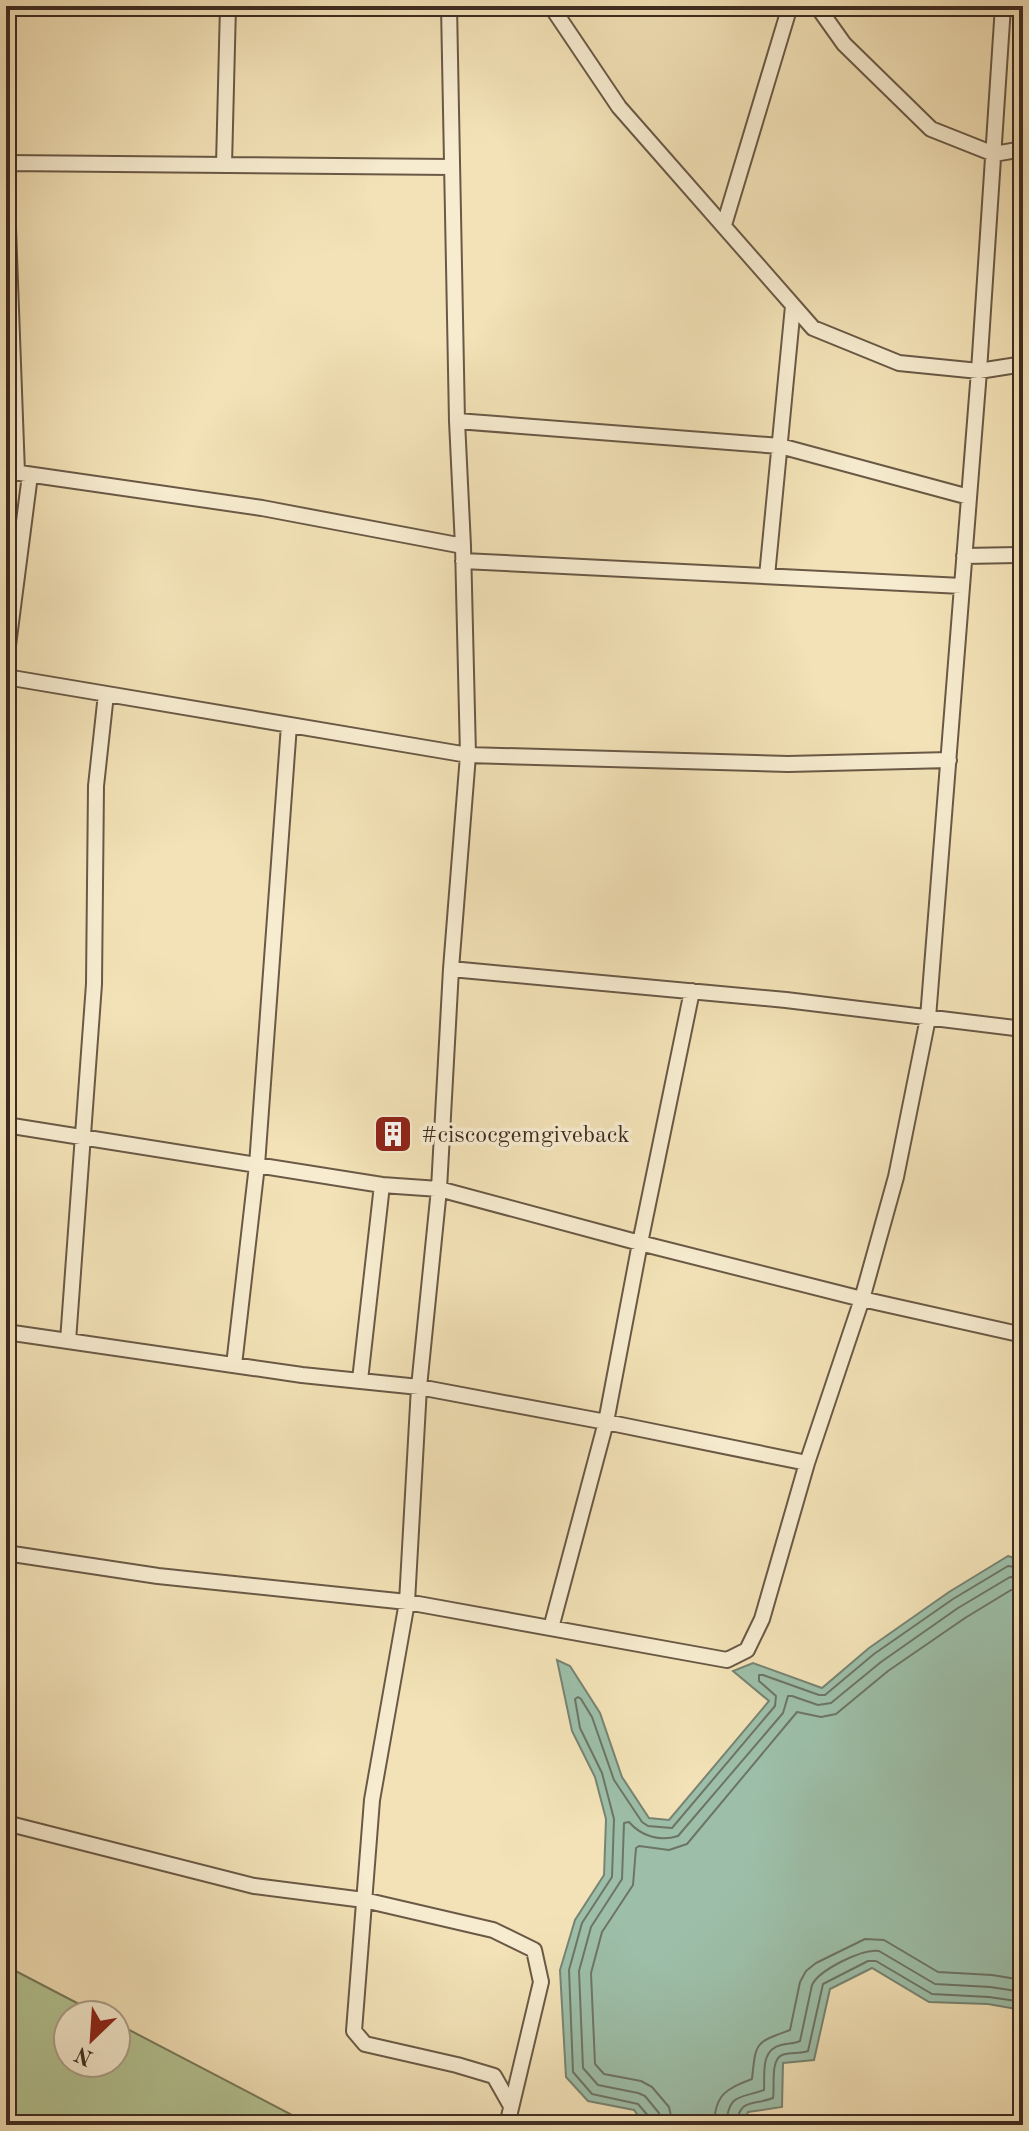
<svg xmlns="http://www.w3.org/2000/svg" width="1029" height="2131" viewBox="0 0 1029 2131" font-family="'Old Standard TT',serif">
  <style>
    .green { fill: #b4c493; stroke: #78785a; stroke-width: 2 }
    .water { fill: #9dbfa9; stroke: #778473; stroke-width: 2 }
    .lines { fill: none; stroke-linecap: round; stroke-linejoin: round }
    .shore { stroke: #6d7565; stroke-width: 2 }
    .minor-casing { stroke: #6a5946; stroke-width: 18 }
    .minor { stroke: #f7ecd0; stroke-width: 14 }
    .labels { text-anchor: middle; stroke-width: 7; stroke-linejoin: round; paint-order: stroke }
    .poi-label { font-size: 24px; fill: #3d2b21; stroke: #f7ecd0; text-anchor: start }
  </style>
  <rect width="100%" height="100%" fill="#f3e2b7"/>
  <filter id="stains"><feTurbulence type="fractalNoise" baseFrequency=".0025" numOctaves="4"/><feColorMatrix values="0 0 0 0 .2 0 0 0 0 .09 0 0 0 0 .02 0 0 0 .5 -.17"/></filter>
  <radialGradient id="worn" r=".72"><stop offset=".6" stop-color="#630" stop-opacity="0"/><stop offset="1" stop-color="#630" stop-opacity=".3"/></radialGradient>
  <!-- green -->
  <path class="green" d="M 6,1966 L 100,2015 L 68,2015 L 68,2063 L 116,2063 L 116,2023 L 311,2125 L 6,2125 Z"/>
  <!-- water -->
  <path class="water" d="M 1008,1556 L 1023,1561 L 1023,2010 L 988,2004 L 929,2002 L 872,1968 L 830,1989 L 814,2060 L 783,2063 L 782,2107 L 748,2112 L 743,2125 L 645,2125 L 634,2110 L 588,2101 L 566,2077 L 560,1970 L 575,1920 L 604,1875 L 606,1819 L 595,1777 L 572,1731 L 557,1660 L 570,1666 L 600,1713 L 622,1777 L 649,1818 L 669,1820 L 769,1701 L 733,1671 L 753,1663 L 822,1688 L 869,1648 L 949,1592 Z"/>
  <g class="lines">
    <!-- shore -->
    <path class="shore" d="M 651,2125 L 650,2118 L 638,2104 L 592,2094 L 573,2072 L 569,1970 L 582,1923 L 612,1877 L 614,1819 L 602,1773 L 580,1728 L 575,1699 L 578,1697 L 581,1699 L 592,1717 L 614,1780 L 642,1822 L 648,1826 L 672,1828 L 775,1706 L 776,1696 L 759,1681 L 759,1675 L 763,1675 L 819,1695 L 825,1695 L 874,1654 L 953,1599 L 1008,1566 L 1023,1568
      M 661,2125 L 659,2113 L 645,2096 L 638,2093 L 598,2085 L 583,2068 L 579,1971 L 591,1927 L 622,1879 L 624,1823 L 629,1822 C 641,1836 660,1842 678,1836 L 783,1713 L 788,1696 L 792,1696 L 818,1705 L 831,1703 L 881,1662 L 958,1608 L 1010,1577 L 1023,1578
      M 673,2125 L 669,2107 L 652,2087 L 641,2081 L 604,2074 L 595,2064 L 591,1973 L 602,1932 L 633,1885 L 636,1848 L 639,1846 L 669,1850 L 687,1844 L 797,1712 L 821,1717 L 836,1714 L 888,1671 L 965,1618 L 1011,1590 L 1023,1590
      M 714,2125 C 715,2094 726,2089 752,2079 C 756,2041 755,2043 790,2030 L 800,1982 L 806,1971 L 816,1963 L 865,1939 L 884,1940 L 938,1972 L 992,1975 L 1023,1980
      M 726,2125 C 729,2092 740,2099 764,2090 C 765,2074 760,2050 781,2045 C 788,2043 794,2044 800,2041 L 812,1985 C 819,1970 863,1948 879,1951 L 935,1984 L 990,1987 L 1023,1992
      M 736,2125 C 740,2097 753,2106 773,2098 C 775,2087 770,2060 782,2055 C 790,2052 800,2054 808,2051 L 823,1984 L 868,1961 L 876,1961 L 932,1994 L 989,1997 L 1023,2002"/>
    <defs>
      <path id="minor" d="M 449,6 L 457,421 L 463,546 L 468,755 L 451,969 L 439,1189 L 419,1387 L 407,1602 L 372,1800 L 354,2031 L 365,2044 L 457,2065 L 494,2076 L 511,2106
        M 551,6 L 619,107 L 813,328 L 899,363 L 979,371 L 1023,364
        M 817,6 L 844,44 L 931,129 L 994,154 L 1023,149
        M 6,163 L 452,167
        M 224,165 L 228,6
        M 6,173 L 17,473
        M 724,225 L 790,6
        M 457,421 L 780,446 L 969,497
        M 6,471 L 262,508 L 463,546
        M 964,556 L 1023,555
        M 463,561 L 962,586
        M 767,576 L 793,306
        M 6,661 L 30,475
        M 6,677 L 468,755 L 788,764 L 949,760
        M 451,969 L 786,1000 L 1023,1029
        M 6,1125 L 382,1185 L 439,1189 L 640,1243 L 862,1299 L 1023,1335
        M 6,1332 L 302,1375 L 419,1387 L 606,1422 L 807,1463
        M 68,1341 L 94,984 L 96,786 L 106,694
        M 234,1365 L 257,1165 L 289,725
        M 360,1380 L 382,1185
        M 6,1553 L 158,1576 L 407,1602 L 727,1660 L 747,1650 L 762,1619 L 807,1463 L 862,1299 L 896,1177 L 928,1018 L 979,371 L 1003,6
        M 551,1628 L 606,1422 L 640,1243 L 692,991
        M 6,1823 L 254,1886 L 364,1900 L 493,1930 L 534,1950 L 541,1982 L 507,2125"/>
    </defs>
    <!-- minor casing -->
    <use href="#minor" class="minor-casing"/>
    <!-- minor -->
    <use href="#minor" class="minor"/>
  </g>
  <!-- icons -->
  <defs>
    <symbol id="building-square" viewBox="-11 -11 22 22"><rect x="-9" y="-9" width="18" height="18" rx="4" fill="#8f2418" stroke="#f7ecd0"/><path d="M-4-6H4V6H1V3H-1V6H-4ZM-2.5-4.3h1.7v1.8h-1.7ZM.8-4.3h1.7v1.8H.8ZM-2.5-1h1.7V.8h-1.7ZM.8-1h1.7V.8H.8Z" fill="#fff"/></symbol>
  </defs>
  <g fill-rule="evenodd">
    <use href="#building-square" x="371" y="1112" width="44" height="44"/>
  </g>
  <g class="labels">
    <!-- poi labels -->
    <g class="poi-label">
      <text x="421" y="1142">#ciscocgemgiveback</text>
    </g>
  </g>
  <!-- margin -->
  <rect width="1029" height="2131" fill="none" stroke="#f3e2b7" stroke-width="32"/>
  <rect x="8" y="8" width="1013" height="2115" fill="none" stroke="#3d2b21" stroke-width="4"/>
  <rect x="16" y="16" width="997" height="2099" fill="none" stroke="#3d2b21" stroke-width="2"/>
  <!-- north arrow -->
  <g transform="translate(92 2039) rotate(205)"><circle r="38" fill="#f7ecd0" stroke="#ad9f8a" stroke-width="2"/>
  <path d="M0-6L14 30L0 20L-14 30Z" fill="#8f2418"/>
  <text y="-12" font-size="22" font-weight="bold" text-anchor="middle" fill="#3d2b21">N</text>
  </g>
  <rect width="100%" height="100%" filter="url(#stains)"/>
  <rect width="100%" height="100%" fill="url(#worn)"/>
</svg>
